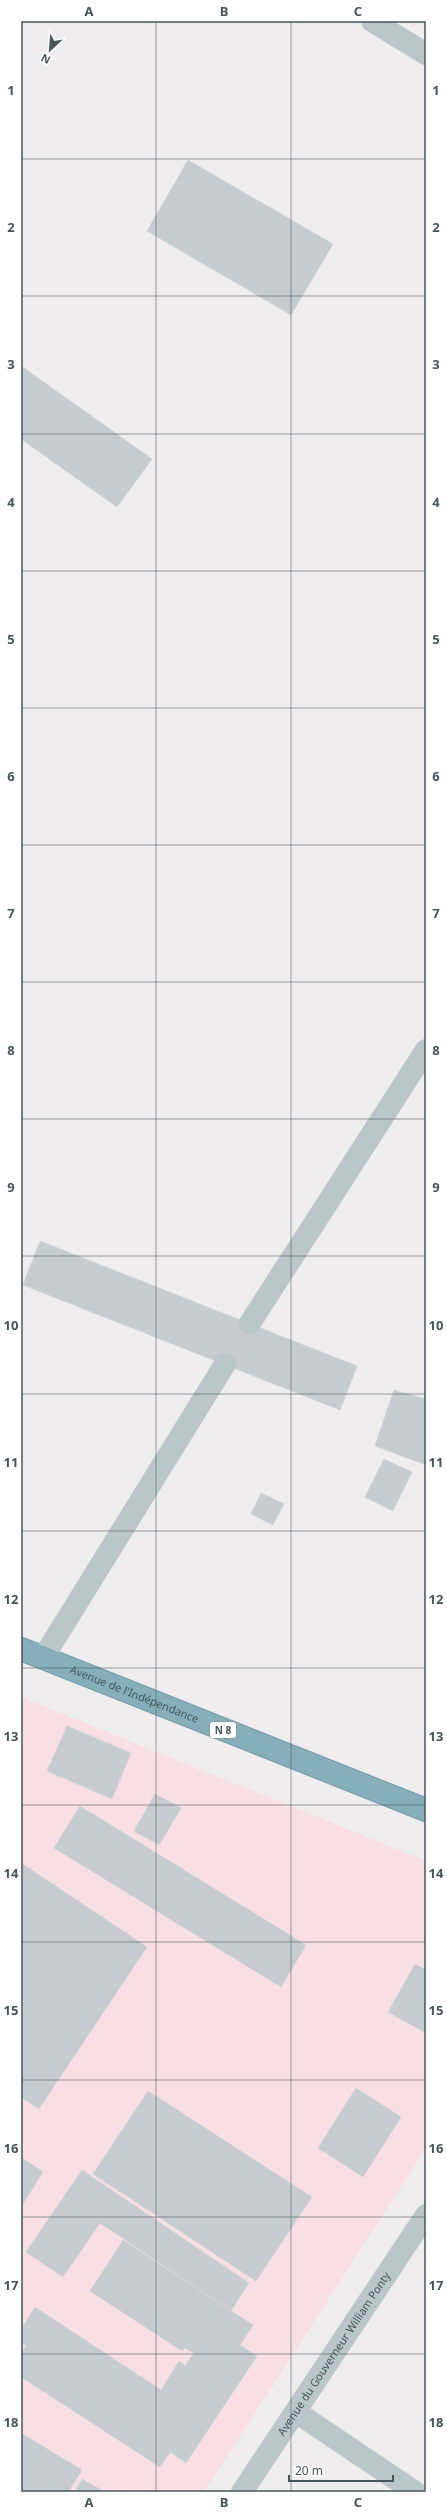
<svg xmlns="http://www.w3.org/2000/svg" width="447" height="2513" viewBox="0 0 447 2513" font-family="'Noto Sans',sans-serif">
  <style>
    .medical { fill: #f9dee3 }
    .building { fill: #c7ccd0; stroke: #d1d6d9 }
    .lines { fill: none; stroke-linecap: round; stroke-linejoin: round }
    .highway-casing { stroke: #729aa6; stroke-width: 24 }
    .minor { stroke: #b9c6ca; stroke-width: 22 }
    .highway { stroke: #86afbb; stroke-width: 22 }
    .grid { fill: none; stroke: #46565a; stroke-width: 1; stroke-opacity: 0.55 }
    .labels { text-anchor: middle; stroke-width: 3.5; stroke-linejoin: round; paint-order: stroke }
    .shield { fill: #fff; stroke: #7e898c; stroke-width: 1 }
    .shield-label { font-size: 10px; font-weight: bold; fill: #46565a }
    .street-label { font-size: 11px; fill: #46565a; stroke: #fff }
    .neatline { fill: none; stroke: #46565a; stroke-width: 1.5 }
    .grid-label { font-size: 13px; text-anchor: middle; font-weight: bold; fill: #46565a }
  </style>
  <rect width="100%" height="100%" fill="#f0edee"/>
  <!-- medical -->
  <path class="medical" d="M 21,1697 L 426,1861 L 426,2148 L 204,2492 L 21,2492 Z"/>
  <!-- building -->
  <path class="building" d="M 188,160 L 333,244 L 291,315 L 147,231 Z
    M 21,366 L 152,459 L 117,507 L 21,439 Z
    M 40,1241 L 357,1366 L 340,1410 L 23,1285 Z
    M 394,1390 L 426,1399 L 426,1465 L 375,1446 Z
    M 384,1459 L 412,1472 L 393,1511 L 365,1497 Z
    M 261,1493 L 284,1504 L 273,1525 L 251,1514 Z
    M 67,1726 L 131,1753 L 112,1799 L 47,1771 Z
    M 155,1794 L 181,1808 L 159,1845 L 134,1831 Z
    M 80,1806 L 306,1945 L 281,1987 L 54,1848 Z
    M 21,1863 L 147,1947 L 39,2109 L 21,2097 Z
    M 415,1964 L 426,1970 L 426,2033 L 388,2012 Z
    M 356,2088 L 401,2117 L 363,2177 L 318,2148 Z
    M 148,2091 L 312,2197 L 256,2281 L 93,2174 Z
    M 21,2157 L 43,2172 L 21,2207 Z
    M 82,2170 L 249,2283 L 231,2311 L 100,2223 L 63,2277 L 26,2252 Z
    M 123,2240 L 253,2325 L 240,2345 L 257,2356 L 186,2463 L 170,2452 L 160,2467 L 21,2377 L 21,2353 L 26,2346 L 21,2342 L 21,2330 L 35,2307 L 161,2390 L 179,2361 L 185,2366 L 194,2353 L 185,2348 L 182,2351 L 90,2291 Z
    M 21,2433 L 82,2470 L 68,2492 L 21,2492 Z
    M 82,2479 L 105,2492 L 75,2492 Z"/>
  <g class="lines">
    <defs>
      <g id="highway">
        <path id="s2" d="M 21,1649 L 426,1810"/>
      </g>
    </defs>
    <!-- highway casing -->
    <use href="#highway" class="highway-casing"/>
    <!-- minor -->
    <g class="minor">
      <path d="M 372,21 L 426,54"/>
      <path d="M 250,1323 L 426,1050"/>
      <path d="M 43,1658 L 225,1364"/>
      <path d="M 296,2412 L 415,2492"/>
      <path id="s1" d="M 242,2492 L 426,2215"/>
    </g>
    <!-- highway -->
    <use href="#highway" class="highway"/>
  </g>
  <!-- grid -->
  <path class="grid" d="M 156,21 L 156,2492M 291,21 L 291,2492M 21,159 L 426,159M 21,296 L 426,296M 21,434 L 426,434M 21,571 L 426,571M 21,708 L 426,708M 21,845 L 426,845M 21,982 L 426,982M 21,1119 L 426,1119M 21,1256 L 426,1256M 21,1394 L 426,1394M 21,1531 L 426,1531M 21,1668 L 426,1668M 21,1805 L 426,1805M 21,1942 L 426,1942M 21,2080 L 426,2080M 21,2217 L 426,2217M 21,2354 L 426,2354"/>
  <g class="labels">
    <!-- shield labels -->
    <rect class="shield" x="210" y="1722" width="26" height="16" rx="3"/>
    <g class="shield-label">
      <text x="223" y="1734">N 8</text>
    </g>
    <!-- street labels -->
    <g class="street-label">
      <text dy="4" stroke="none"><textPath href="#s2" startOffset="122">Avenue de l'Indépendance</textPath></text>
      <text dy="4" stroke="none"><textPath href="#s1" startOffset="166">Avenue du Gouverneur William Ponty</textPath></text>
    </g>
  </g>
  <!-- border -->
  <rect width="447" height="2513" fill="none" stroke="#ffffff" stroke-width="44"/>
  <!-- north arrow -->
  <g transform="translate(50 50) rotate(206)" stroke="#ffffff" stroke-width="3" paint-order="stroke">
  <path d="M0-3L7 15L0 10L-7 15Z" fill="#46565a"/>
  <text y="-6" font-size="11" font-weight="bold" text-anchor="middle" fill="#46565a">N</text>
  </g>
  <!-- scale -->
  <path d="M289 2475v6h104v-6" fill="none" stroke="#46565a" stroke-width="2"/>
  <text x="295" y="2475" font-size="12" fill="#46565a" stroke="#ffffff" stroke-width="3" paint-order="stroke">20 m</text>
  <rect x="22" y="22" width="403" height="2469" class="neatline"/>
  <g class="grid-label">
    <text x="89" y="16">A</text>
    <text x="224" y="16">B</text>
    <text x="358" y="16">C</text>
    <text x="11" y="95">1</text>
    <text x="436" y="95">1</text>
    <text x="11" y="232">2</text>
    <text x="436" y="232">2</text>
    <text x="11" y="369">3</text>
    <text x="436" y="369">3</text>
    <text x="11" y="507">4</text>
    <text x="436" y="507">4</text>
    <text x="11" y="644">5</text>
    <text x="436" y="644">5</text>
    <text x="11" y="781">6</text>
    <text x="436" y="781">6</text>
    <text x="11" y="918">7</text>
    <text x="436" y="918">7</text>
    <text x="11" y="1055">8</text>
    <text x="436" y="1055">8</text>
    <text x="11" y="1192">9</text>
    <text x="436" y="1192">9</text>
    <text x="11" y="1330">10</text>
    <text x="436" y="1330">10</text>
    <text x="11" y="1467">11</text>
    <text x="436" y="1467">11</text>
    <text x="11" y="1604">12</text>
    <text x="436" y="1604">12</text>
    <text x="11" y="1741">13</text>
    <text x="436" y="1741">13</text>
    <text x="11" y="1878">14</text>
    <text x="436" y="1878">14</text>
    <text x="11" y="2015">15</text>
    <text x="436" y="2015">15</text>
    <text x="11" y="2153">16</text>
    <text x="436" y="2153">16</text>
    <text x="11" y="2290">17</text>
    <text x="436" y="2290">17</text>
    <text x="11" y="2427">18</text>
    <text x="436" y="2427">18</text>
    <text x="89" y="2507">A</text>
    <text x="224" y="2507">B</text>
    <text x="358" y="2507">C</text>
  </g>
</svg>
